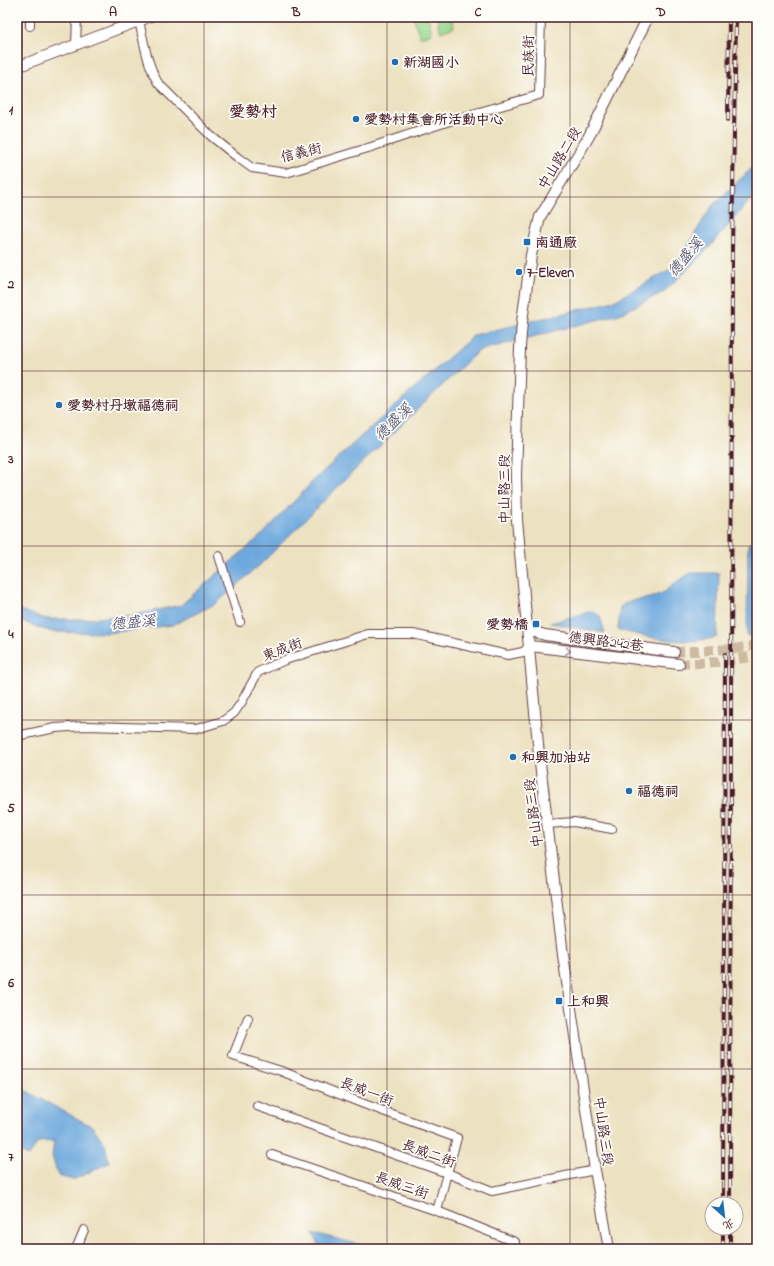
<svg xmlns="http://www.w3.org/2000/svg" width="774" height="1266" viewBox="0 0 774 1266" font-family="'Indie Flower','LXGW WenKai TC',sans-serif">
  <style>
    .green { fill: #98d88e; stroke: #717c5c }
    .water { fill: #6da8dd; stroke: #5c6484 }
    .lines { fill: none; stroke-linecap: round; stroke-linejoin: round }
    .tertiary-tunnel { stroke: #ccbaa2; stroke-width: 10; stroke-dasharray: 10 5; stroke-linecap: butt }
    .minor-casing { stroke: #623c41; stroke-width: 10 }
    .tertiary-casing { stroke: #623c41; stroke-width: 12 }
    .minor { stroke: #fff; stroke-width: 8 }
    .tertiary { stroke: #fff; stroke-width: 10 }
    .rail-casing { stroke: #4a1f2b; stroke-width: 4 }
    .rail { stroke: #fdfcf7; stroke-width: 2.5; stroke-dasharray: 8; stroke-linecap: butt }
    .oneway { stroke: #ae9aa0 }
    .grid { fill: none; stroke: #4a1f2b; stroke-width: 1; stroke-opacity: 0.55 }
    .poi-dot { fill: #1f6fb2; stroke: #fdfcf7; stroke-width: 1.5 }
    .labels { text-anchor: middle; stroke-width: 3.5; stroke-linejoin: round; paint-order: stroke }
    .street-label { font-size: 14px; fill: #4a1f2b; stroke: #fdfcf7 }
    .poi-label { font-size: 14px; font-weight: bold; fill: #4a1f2b; stroke: #fdfcf7; text-anchor: start }
    .water-label { font-size: 15px; font-style: italic; fill: #585672; stroke: #fdfcf7 }
    .quarter-label { font-size: 16px; font-weight: bold; fill: #4a1f2b; stroke: #fdfcf7 }
    .neatline { fill: none; stroke: #4a1f2b; stroke-width: 1.5 }
    .grid-label { font-size: 13px; text-anchor: middle; font-weight: bold; fill: #4a1f2b }
  </style>
  <rect width="100%" height="100%" fill="#fdfcf7"/>
  <filter id="ink" filterUnits="userSpaceOnUse"><feTurbulence type="fractalNoise" baseFrequency=".025" numOctaves="2"/><feDisplacementMap in="SourceGraphic" scale="8" xChannelSelector="R" yChannelSelector="G"/><feConvolveMatrix kernelMatrix="1 2 1 2 8 2 1 2 1" color-interpolation-filters="sRGB"/></filter>
  <filter id="wash" filterUnits="userSpaceOnUse"><feTurbulence type="fractalNoise" baseFrequency=".012" numOctaves="4" result="noise"/><feDisplacementMap in="SourceGraphic" scale="16" xChannelSelector="R" yChannelSelector="G"/><feGaussianBlur stdDeviation="0.9" result="paint"/><feColorMatrix in="noise" values="0 0 0 0 0 0 0 0 0 0 0 0 0 0 0 0 0 1.4 0 .05"/><feComposite in="paint" operator="in"/></filter>
  <g filter="url(#wash)">
    <rect width="100%" height="100%" fill="#ece1c0"/>
    <!-- green -->
    <path class="green" d="M 413,17 L 428,17 L 432,34 L 420,37 Z
      M 437,17 L 451,17 L 454,27 L 441,32 Z"/>
    <!-- water -->
    <path class="water" d="M 757,165 L 757,192 L 706,251 L 665,291 L 620,314 L 478,351 L 356,469 L 262,563 L 217,603 L 173,625 L 107,633 L 52,632 L 17,620 L 17,609 L 46,619 L 84,619 L 133,615 L 181,605 L 264,533 L 315,479 L 357,440 L 474,335 L 614,301 L 674,267 L 712,206 L 751,169 Z
      M 757,543 L 757,634 L 747,636 L 748,544 Z
      M 691,573 L 719,573 L 717,637 C 684,646 651,638 618,630 L 620,607 L 629,601 L 650,598 L 664,592 L 676,582 Z
      M 592,611 L 600,616 L 605,633 L 550,623 Z
      M 17,1086 L 93,1127 L 105,1144 L 109,1163 L 73,1180 L 58,1176 L 52,1156 L 54,1141 L 38,1142 L 29,1156 L 17,1151 Z
      M 313,1233 L 369,1247 L 376,1249 L 321,1249 Z"/>
  </g>
  <g filter="url(#ink)">
    <g class="lines">
      <!-- tertiary-tunnel -->
      <path class="tertiary-tunnel" d="M 674,652 L 734,649 L 757,645
        M 679,664 L 717,662 L 757,656"/>
      <defs>
        <path id="minor" d="M 30,17 L 30,26
          M 139,21 C 144,42 147,64 158,83 L 211,136 L 237,157 L 252,168 L 286,173 L 368,148 L 462,117 L 539,95 L 541,17
          M 76,45 L 77,17
          M 219,556 L 240,622
          M 17,736 L 55,728 L 85,726 L 196,729 L 223,721 L 234,713 L 241,703 L 258,672 L 285,660 L 368,634 L 413,634 L 508,655 L 523,652 L 530,646
          M 548,824 L 574,822 L 612,829
          M 248,1018 L 233,1056 L 281,1071 L 364,1104 L 457,1138 L 447,1173 L 437,1211
          M 257,1106 L 447,1173 L 492,1191 L 595,1170
          M 272,1155 L 437,1211 L 515,1242 L 515,1249
          M 76,1249 L 84,1230"/>
        <path id="tertiary" d="M 17,67 L 149,17
          M 528,630 L 545,635 L 674,652
          M 530,646 L 679,664
          M 609,1249 L 595,1170 L 563,955 L 539,755 L 517,520 L 516,477 L 520,347 L 522,322 L 531,255 L 540,217 L 588,138 L 648,17"/>
      </defs>
      <!-- minor casing -->
      <use href="#minor" class="minor-casing"/>
      <!-- tertiary casing -->
      <use href="#tertiary" class="tertiary-casing"/>
      <!-- minor -->
      <use href="#minor" class="minor"/>
      <!-- tertiary -->
      <use href="#tertiary" class="tertiary"/>
      <defs>
        <path id="rail" d="M 728,120 L 729,17
          M 723,1204 L 725,654
          M 730,1204 L 732,249 L 736,17
          M 723,1249 L 723,1228
          M 730,1249 L 730,1228"/>
      </defs>
      <!-- rail casing -->
      <use href="#rail" class="rail-casing"/>
      <!-- rail -->
      <use href="#rail" class="rail"/>
    </g>
    <!-- one-way arrows -->
    <defs><path id="oneway-chevron" d="M-2-3.5L2.5 0L-2 3.5" fill="none" stroke-width="1.6" stroke-linecap="round" stroke-linejoin="round"/></defs>
    <use class="oneway" href="#oneway-chevron" transform="translate(568 651) rotate(7)"/>
  </g>
  <!-- grid -->
  <path class="grid" d="M 204,17 L 204,1249M 387,17 L 387,1249M 570,17 L 570,1249M 17,197 L 757,197M 17,371 L 757,371M 17,546 L 757,546M 17,720 L 757,720M 17,895 L 757,895M 17,1069 L 757,1069"/>
  <!-- markers -->
  <g class="poi-dot">
    <circle cx="395" cy="62" r="4"/>
    <circle cx="356" cy="119" r="4"/>
    <rect x="523" y="238" width="8" height="8" rx="2"/>
    <circle cx="519" cy="272" r="4"/>
    <circle cx="59" cy="405" r="4"/>
    <rect x="532" y="620" width="8" height="8" rx="2"/>
    <circle cx="513" cy="757" r="4"/>
    <circle cx="629" cy="791" r="4"/>
    <rect x="555" y="997" width="8" height="8" rx="2"/>
  </g>
  <g class="labels">
    <!-- street labels -->
    <g class="street-label">
      <text transform="translate(528 56) rotate(-89)" y="5">民族街</text>
      <text transform="translate(301 152) rotate(-14)" y="5">信義街</text>
      <text transform="translate(559 158) rotate(-59)" y="5">中山路二段</text>
      <text transform="translate(504 489) rotate(-90)" y="5">中山路三段</text>
      <text transform="translate(606 641) rotate(7)" y="5">德興路242巷</text>
      <text transform="translate(282 649) rotate(-21)" y="5">東成街</text>
      <text transform="translate(533 813) rotate(-97)" y="5">中山路三段</text>
      <text transform="translate(367 1091) rotate(21)" y="5">長威一街</text>
      <text transform="translate(604 1131) rotate(82)" y="5">中山路三段</text>
      <text transform="translate(429 1153) rotate(20)" y="5">長威二街</text>
      <text transform="translate(402 1185) rotate(19)" y="5">長威三街</text>
    </g>
    <!-- poi labels -->
    <g class="poi-label">
      <text x="403" y="67">新湖國小</text>
      <text x="364" y="124">愛勢村集會所活動中心</text>
      <text x="535" y="247">南通廠</text>
      <text x="527" y="277">7-Eleven</text>
      <text x="67" y="410">愛勢村丹墩福德祠</text>
      <text x="528" y="629" text-anchor="end">愛勢橋</text>
      <text x="521" y="762">和興加油站</text>
      <text x="637" y="796">福德祠</text>
      <text x="567" y="1006">上和興</text>
    </g>
    <!-- water labels -->
    <g class="water-label">
      <text transform="translate(685 257) rotate(-50)" y="5">德盛溪</text>
      <text transform="translate(393 422) rotate(-44)" y="5">德盛溪</text>
      <text transform="translate(133 622) rotate(-5)" y="5">德盛溪</text>
    </g>
    <!-- quarter labels -->
    <g class="quarter-label">
      <text x="253" y="117">愛勢村</text>
    </g>
  </g>
  <!-- margin -->
  <rect width="774" height="1266" fill="none" stroke="#fdfcf7" stroke-width="44"/>
  <!-- north arrow -->
  <g transform="translate(724 1216) rotate(152)"><circle r="19" fill="#fdfcf7" stroke="#b5a4a5"/>
  <path d="M0-3L7 15L0 10L-7 15Z" fill="#1f6fb2"/>
  <text y="-6" font-size="11" font-weight="bold" text-anchor="middle" fill="#4a1f2b">北</text>
  </g>
  <rect x="22" y="22" width="730" height="1222" class="neatline"/>
  <g class="grid-label">
    <text x="113" y="16">A</text>
    <text x="296" y="16">B</text>
    <text x="478" y="16">C</text>
    <text x="661" y="16">D</text>
    <text x="11" y="114">1</text>
    <text x="11" y="288">2</text>
    <text x="11" y="463">3</text>
    <text x="11" y="638">4</text>
    <text x="11" y="812">5</text>
    <text x="11" y="987">6</text>
    <text x="11" y="1161">7</text>
  </g>
</svg>
